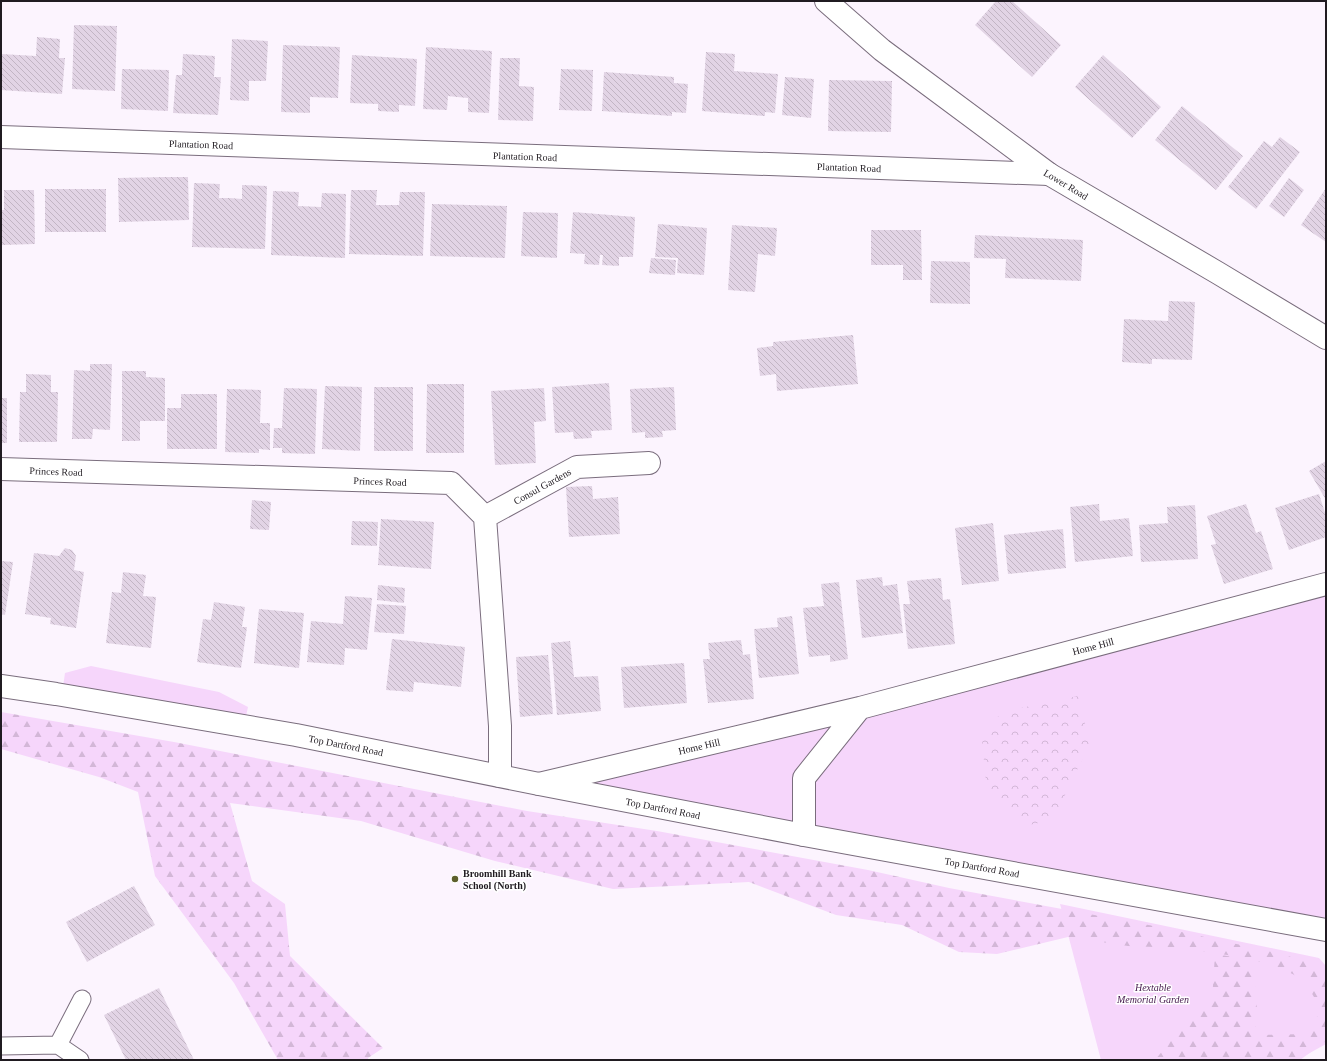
<svg xmlns="http://www.w3.org/2000/svg" width="1327" height="1061" viewBox="0 0 1327 1061" font-family="Georgia,serif">
  <style>
    .green { fill: #f6d6fb }
    .forest { fill: url(#forest-firs); fill-rule: evenodd }
    .park { fill: url(#park-crowns) }
    .building { fill: url(#building-back-hatch) }
    .lines { fill: none; stroke-linecap: round; stroke-linejoin: round }
    .lane-casing { stroke: #7a6d7d; stroke-width: 19 }
    .street-casing { stroke: #7a6d7d; stroke-width: 24 }
    .secondary-casing { stroke: #7a6d7d; stroke-width: 24 }
    .lane { stroke: #fff; stroke-width: 17 }
    .street { stroke: #fff; stroke-width: 22 }
    .secondary { stroke: #fff; stroke-width: 22 }
    .poi-dot { fill: #5d5f2c; stroke: #fff; stroke-width: 1.5 }
    .labels { text-anchor: middle; stroke-width: 3; stroke-linejoin: round; paint-order: stroke }
    .street-label { font-size: 10px; fill: #201b21; stroke: #fff }
    .poi-label { font-size: 10px; font-weight: bold; fill: #201b21; stroke: #fff; text-anchor: start }
    .park-label { font-size: 10px; font-style: italic; fill: #45194d; stroke: #fff }
  </style>
  <defs>
    <pattern id="forest-firs" width="22" height="20" patternUnits="userSpaceOnUse"><rect width="22" height="20" fill="#f6d6fb"/><path d="M5 1l3.5 6h-7zM16 11l3.5 6h-7z" fill="#d3b7d7"/></pattern>
    <pattern id="park-crowns" width="20" height="18" patternUnits="userSpaceOnUse"><rect width="20" height="18" fill="#f6d6fb"/><path d="M2 6a3 3 0 1 1 6 0M12 15a3 3 0 1 1 6 0" fill="none" stroke="#d3b7d7"/></pattern>
    <pattern id="building-back-hatch" width="6" height="6" patternUnits="userSpaceOnUse"><rect width="6" height="6" fill="#e2d4e5"/><path d="M-1 5l2 2M0 0l6 6M5-1l2 2" fill="none" stroke="#c2b5c4"/></pattern>
  </defs>
  <rect width="100%" height="100%" fill="#fcf4fe"/>
  <!-- green -->
  <path class="green" d="M 1326,586 L 1326,929 L 804,834 L 805,778 L 860,708 Z
    M 91,666 L 219,692 L 248,707 L 244,725 L 62,694 L 65,673 Z
    M 857,709 L 803,777 L 802,833 L 540,784 Z
    M 1060,904 L 1319,958 L 1326,966 L 1326,1044 L 1297,1060 L 1101,1060 Z"/>
  <!-- forest -->
  <path class="forest" d="M 1,712 L 174,742 L 527,811 L 657,831 L 868,870 L 949,888 L 1154,926 L 1278,953 L 1317,965 L 1326,975 L 1326,1041 L 1300,1060 L 1155,1060 L 1187,1021 L 1212,1001 L 1215,954 L 1251,960 L 1247,958 L 1181,948 L 1128,946 L 1068,937 L 997,954 L 959,952 L 902,925 L 836,915 L 749,882 L 613,889 L 495,861 L 361,821 L 230,803 L 252,881 L 285,904 L 290,956 L 383,1048 L 368,1058 L 368,1060 L 278,1060 L 234,983 L 155,876 L 138,792 L 99,777 L 1,749 ZM 1253,960 L 1281,968 L 1304,980 L 1321,1009 L 1308,1034 L 1255,1035 L 1257,1010 Z"/>
  <!-- park -->
  <path class="park" d="M 1078,696 L 1090,743 L 1053,820 L 1024,826 L 987,793 L 982,740 L 1001,712 Z"/>
  <!-- building -->
  <path class="building" d="M 996,1 L 1012,1 L 1061,45 L 1032,77 L 975,25 Z
    M 74,25 L 117,26 L 115,91 L 72,89 Z
    M 37,37 L 60,39 L 59,58 L 65,58 L 62,94 L 1,90 L 1,54 L 36,56 Z
    M 232,39 L 268,41 L 266,81 L 249,81 L 249,101 L 230,100 Z
    M 283,45 L 340,47 L 338,98 L 310,97 L 310,113 L 281,112 Z
    M 426,47 L 492,51 L 489,113 L 468,112 L 468,98 L 457,97 L 448,96 L 447,110 L 423,109 Z
    M 706,52 L 735,54 L 734,71 L 778,74 L 775,113 L 765,112 L 765,116 L 702,111 Z
    M 183,54 L 215,56 L 214,77 L 221,77 L 218,115 L 173,113 L 176,75 L 182,75 Z
    M 352,55 L 417,59 L 415,106 L 399,105 L 399,112 L 378,111 L 378,104 L 350,103 Z
    M 1103,55 L 1161,107 L 1132,138 L 1075,87 Z
    M 500,58 L 520,58 L 519,86 L 534,87 L 533,121 L 498,120 Z
    M 122,69 L 169,70 L 168,111 L 121,109 Z
    M 561,69 L 593,70 L 592,111 L 559,110 Z
    M 604,72 L 674,77 L 674,83 L 688,84 L 686,113 L 672,112 L 672,116 L 602,111 Z
    M 785,77 L 814,79 L 811,118 L 782,115 Z
    M 829,80 L 892,81 L 891,132 L 828,131 Z
    M 1182,106 L 1243,156 L 1216,190 L 1155,140 Z
    M 1280,137 L 1300,152 L 1256,209 L 1228,187 L 1264,141 L 1272,147 Z
    M 165,177 L 188,177 L 189,220 L 119,222 L 118,178 Z
    M 1289,178 L 1304,190 L 1284,217 L 1269,206 Z
    M 194,183 L 220,184 L 219,198 L 230,198 L 242,199 L 242,185 L 267,186 L 265,249 L 192,247 Z
    M 1326,188 L 1326,242 L 1301,225 Z
    M 45,189 L 106,189 L 106,232 L 45,232 Z
    M 4,190 L 34,190 L 35,244 L 1,245 L 1,210 L 4,210 Z
    M 351,190 L 377,190 L 376,205 L 399,205 L 400,192 L 425,192 L 423,256 L 349,254 Z
    M 273,191 L 299,192 L 298,206 L 321,207 L 322,193 L 346,194 L 345,258 L 271,255 Z
    M 432,204 L 507,206 L 505,258 L 430,256 Z
    M 523,212 L 558,213 L 557,258 L 521,256 Z
    M 573,212 L 635,217 L 633,257 L 619,257 L 619,266 L 602,265 L 603,255 L 600,255 L 599,265 L 584,264 L 585,254 L 570,253 Z
    M 658,224 L 707,228 L 704,275 L 677,273 L 678,258 L 655,257 Z
    M 732,225 L 777,228 L 775,256 L 758,254 L 755,292 L 728,290 Z
    M 871,230 L 921,230 L 922,280 L 903,280 L 903,265 L 871,265 Z
    M 975,235 L 1083,240 L 1081,281 L 1005,278 L 1006,259 L 974,258 Z
    M 651,258 L 676,260 L 675,275 L 649,273 Z
    M 931,261 L 970,262 L 970,304 L 930,303 Z
    M 1169,301 L 1195,302 L 1192,360 L 1152,359 L 1152,364 L 1122,362 L 1124,319 L 1168,321 Z
    M 853,335 L 858,384 L 777,391 L 776,374 L 760,376 L 757,348 L 773,346 L 773,342 Z
    M 90,364 L 112,364 L 110,430 L 93,429 L 92,439 L 72,439 L 74,370 L 90,371 Z
    M 122,371 L 146,371 L 146,377 L 165,378 L 165,421 L 140,421 L 140,441 L 122,441 Z
    M 26,374 L 51,375 L 51,392 L 58,392 L 57,442 L 19,442 L 20,392 L 26,392 Z
    M 609,383 L 612,430 L 591,431 L 592,438 L 574,439 L 573,432 L 555,433 L 552,387 Z
    M 427,384 L 464,384 L 464,453 L 426,453 Z
    M 325,386 L 362,387 L 360,451 L 322,449 Z
    M 374,387 L 413,387 L 413,451 L 374,451 Z
    M 674,387 L 676,430 L 662,431 L 663,437 L 645,438 L 645,432 L 632,433 L 630,389 Z
    M 284,388 L 317,389 L 315,454 L 282,453 L 282,448 L 273,448 L 274,428 L 282,428 Z
    M 544,388 L 546,421 L 534,422 L 536,463 L 495,465 L 491,391 Z
    M 227,389 L 261,390 L 260,423 L 270,423 L 270,450 L 259,449 L 259,453 L 225,452 Z
    M 181,394 L 217,394 L 217,449 L 167,449 L 167,408 L 181,408 Z
    M 1,398 L 7,398 L 7,443 L 1,443 Z
    M 1326,461 L 1326,500 L 1309,471 Z
    M 592,486 L 593,499 L 618,497 L 620,534 L 569,537 L 566,487 Z
    M 1319,494 L 1326,516 L 1326,537 L 1289,550 L 1275,508 Z
    M 252,500 L 271,502 L 269,530 L 250,529 Z
    M 1099,504 L 1100,521 L 1129,518 L 1133,556 L 1075,562 L 1070,507 Z
    M 1246,504 L 1256,533 L 1261,531 L 1273,569 L 1224,584 L 1211,545 L 1216,544 L 1207,516 Z
    M 1195,505 L 1198,559 L 1141,562 L 1139,525 L 1168,523 L 1167,507 Z
    M 381,519 L 434,522 L 431,569 L 378,565 Z
    M 352,521 L 378,522 L 377,546 L 351,545 Z
    M 993,523 L 999,581 L 962,585 L 955,528 Z
    M 1063,529 L 1066,568 L 1008,574 L 1004,535 Z
    M 65,548 L 72,550 L 76,556 L 74,570 L 84,572 L 76,628 L 50,624 L 51,618 L 25,614 L 34,553 L 59,556 Z
    M 1,561 L 13,562 L 5,615 L 1,614 Z
    M 123,572 L 146,575 L 143,596 L 156,597 L 151,648 L 106,643 L 112,592 L 121,593 Z
    M 882,577 L 883,586 L 897,584 L 903,633 L 862,638 L 856,580 Z
    M 941,578 L 943,600 L 950,599 L 955,644 L 908,649 L 903,604 L 910,604 L 907,581 Z
    M 839,582 L 848,659 L 830,662 L 830,655 L 809,657 L 803,608 L 824,606 L 821,584 Z
    M 378,585 L 405,588 L 404,603 L 377,600 Z
    M 345,596 L 372,598 L 367,650 L 345,648 L 344,665 L 307,662 L 311,621 L 343,624 Z
    M 214,602 L 245,607 L 242,627 L 247,627 L 241,668 L 197,662 L 203,619 L 211,620 Z
    M 377,604 L 406,606 L 404,634 L 374,632 Z
    M 259,609 L 304,613 L 299,668 L 254,663 Z
    M 792,616 L 799,674 L 759,678 L 754,629 L 778,627 L 777,618 Z
    M 392,639 L 465,647 L 461,687 L 414,682 L 413,692 L 386,690 Z
    M 741,640 L 743,655 L 750,654 L 754,699 L 708,703 L 703,659 L 710,659 L 708,643 Z
    M 570,641 L 574,677 L 598,676 L 601,711 L 557,715 L 551,643 Z
    M 548,655 L 553,714 L 520,717 L 516,657 Z
    M 684,663 L 687,703 L 624,708 L 621,667 Z
    M 134,886 L 155,925 L 87,962 L 66,922 Z
    M 159,988 L 194,1060 L 126,1060 L 104,1015 Z"/>
  <g class="lines">
    <defs>
      <path id="lane" d="M 58,1045 L 80,1060
        M 1,1046 L 58,1045 L 82,999"/>
      <path id="street" d="M 1,137 L 1049,174
        M 1,469 L 451,483 L 485,517 L 500,726 L 500,776
        M 485,517 L 577,467 L 649,463
        M 539,784 L 860,708 L 1326,584
        M 804,835 L 804,778 L 860,708"/>
      <path id="secondary" d="M 826,1 L 882,50 L 1049,174 L 1218,273 L 1326,338
        M 1,686 L 56,694 L 296,735 L 539,784 L 804,835 L 1326,930"/>
    </defs>
    <!-- lane casing -->
    <use href="#lane" class="lane-casing"/>
    <!-- street casing -->
    <use href="#street" class="street-casing"/>
    <!-- secondary casing -->
    <use href="#secondary" class="secondary-casing"/>
    <!-- lane -->
    <use href="#lane" class="lane"/>
    <!-- street -->
    <use href="#street" class="street"/>
    <!-- secondary -->
    <use href="#secondary" class="secondary"/>
  </g>
  <!-- markers -->
  <circle class="poi-dot" cx="455" cy="879" r="4"/>
  <g class="labels">
    <!-- street labels -->
    <g class="street-label">
      <text transform="translate(201 144) rotate(2)" y="4">Plantation Road</text>
      <text transform="translate(525 156) rotate(2)" y="4">Plantation Road</text>
      <text transform="translate(849 167) rotate(2)" y="4">Plantation Road</text>
      <text transform="translate(1066 184) rotate(31)" y="4">Lower Road</text>
      <text transform="translate(56 471) rotate(2)" y="4">Princes Road</text>
      <text transform="translate(380 481) rotate(2)" y="4">Princes Road</text>
      <text transform="translate(542 486) rotate(-29)" y="4">Consul Gardens</text>
      <text transform="translate(1093 646) rotate(-15)" y="4">Home Hill</text>
      <text transform="translate(346 745) rotate(11)" y="4">Top Dartford Road</text>
      <text transform="translate(699 746) rotate(-13)" y="4">Home Hill</text>
      <text transform="translate(663 808) rotate(11)" y="4">Top Dartford Road</text>
      <text transform="translate(982 867) rotate(10)" y="4">Top Dartford Road</text>
    </g>
    <!-- poi labels -->
    <g class="poi-label">
      <text x="463" y="877">Broomhill Bank<tspan x="463" dy="12">School (North)</tspan></text>
    </g>
    <!-- park labels -->
    <g class="park-label">
      <text x="1153" y="991">Hextable<tspan x="1153" dy="12">Memorial Garden</tspan></text>
    </g>
  </g>
  <!-- border -->
  <rect width="1327" height="1061" fill="none" stroke="#201b21" stroke-width="4"/>
</svg>
